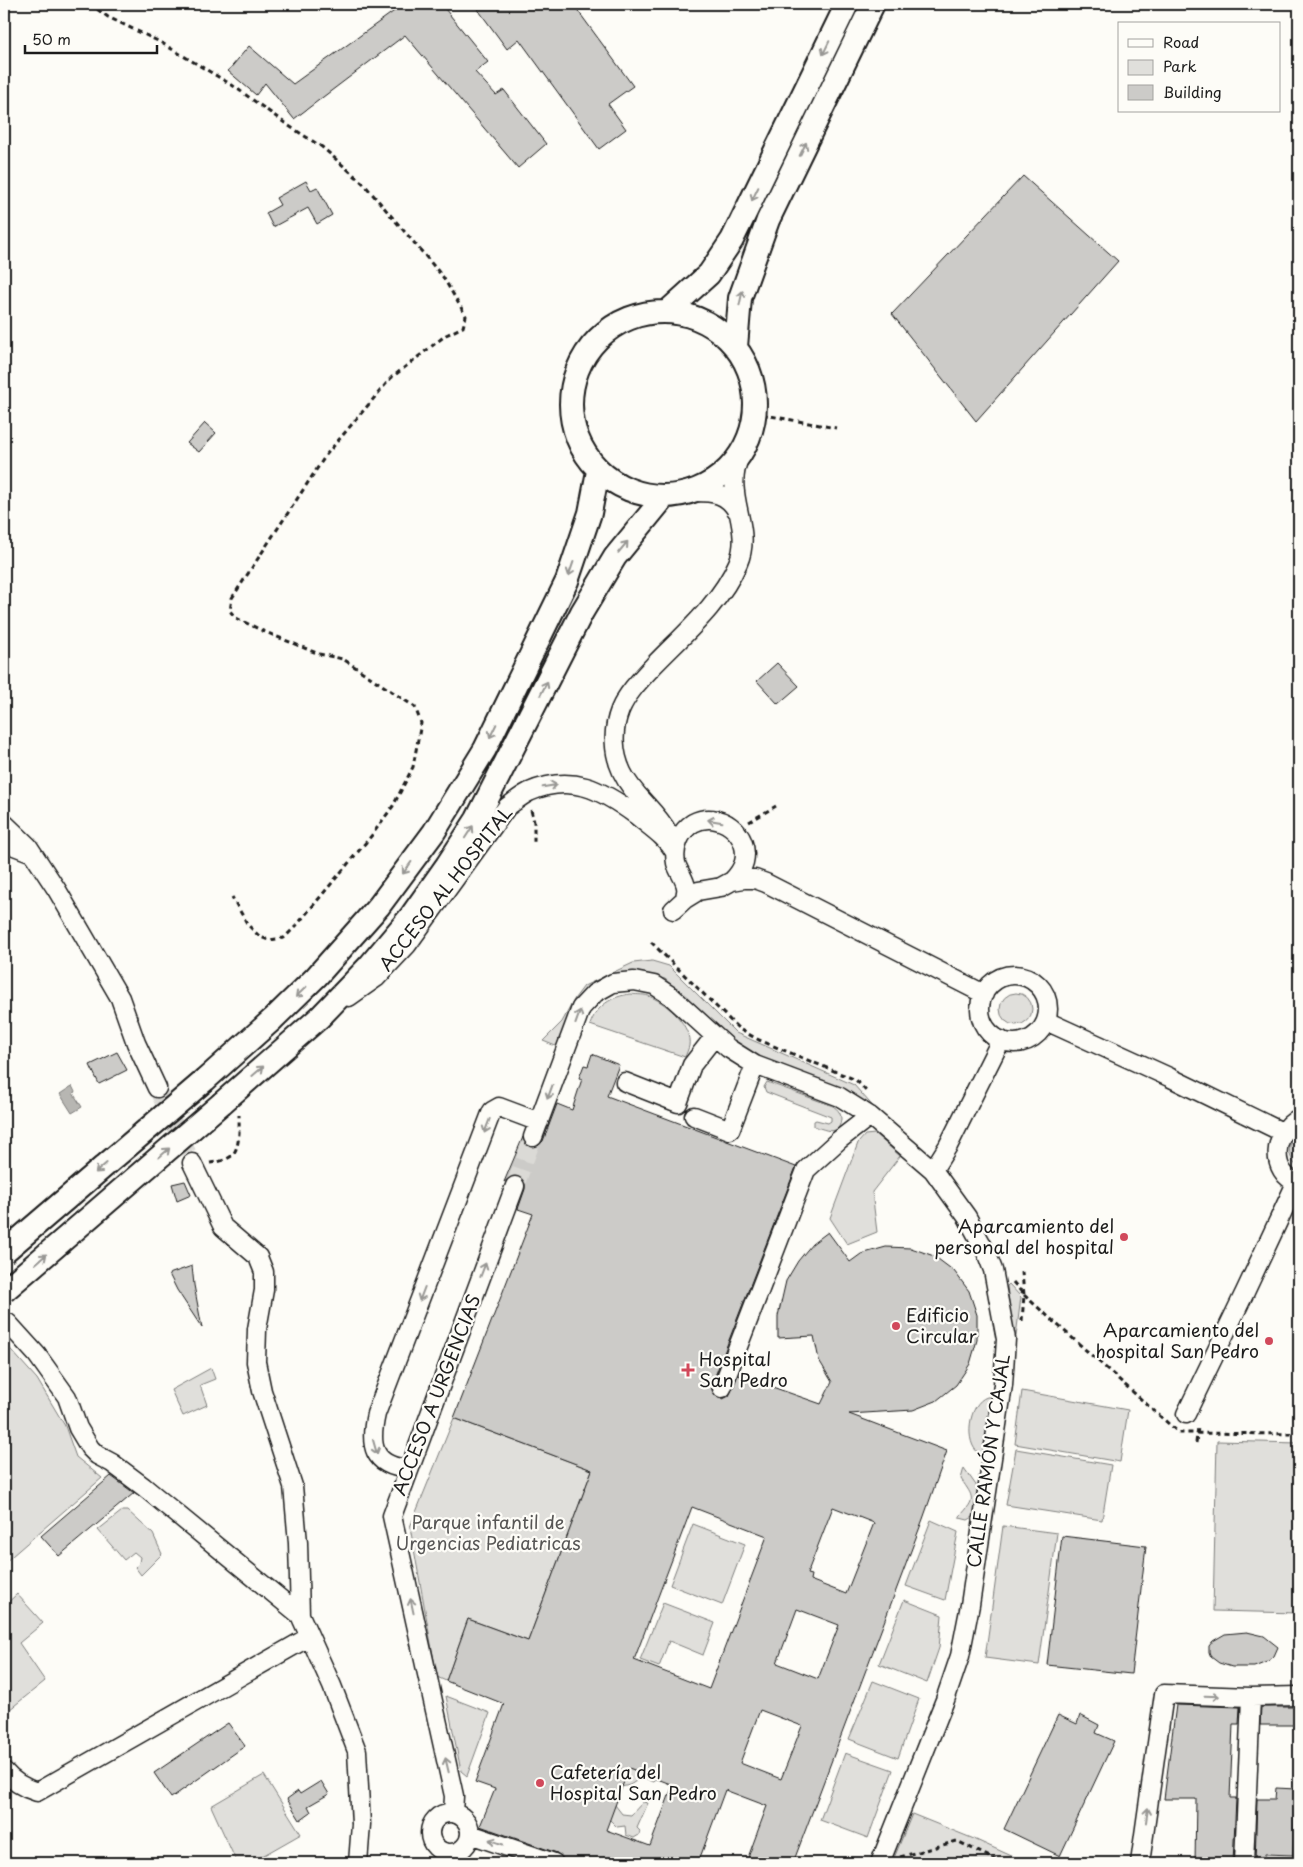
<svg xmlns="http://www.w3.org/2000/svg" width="1303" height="1867" viewBox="0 0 1303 1867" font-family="'Playpen Sans',sans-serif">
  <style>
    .green { fill: #e0dfdb; stroke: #7e7e7c }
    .water { fill: #b7b6b2; stroke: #797876 }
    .building { fill: #cccbc8; stroke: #1c1c1c; fill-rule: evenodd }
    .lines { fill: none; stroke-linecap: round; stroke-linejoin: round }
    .minor-tunnel { stroke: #dbdad6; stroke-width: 18; stroke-dasharray: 18 9; stroke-linecap: butt }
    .minor-casing { stroke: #1c1c1c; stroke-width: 21 }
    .major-casing { stroke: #1c1c1c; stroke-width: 26 }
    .path { stroke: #1c1c1c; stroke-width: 3; stroke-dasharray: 5 4; stroke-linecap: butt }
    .minor { stroke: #fdfcf7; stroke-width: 18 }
    .major { stroke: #fdfcf7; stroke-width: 22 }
    .major-bridge-casing { stroke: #1c1c1c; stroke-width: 26; stroke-linecap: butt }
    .major-bridge { stroke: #fdfcf7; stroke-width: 22 }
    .oneway { stroke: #989794 }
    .poi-dot { fill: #d1495b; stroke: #fdfcf7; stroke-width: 2 }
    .labels { text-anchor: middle; stroke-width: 4.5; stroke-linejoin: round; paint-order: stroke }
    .street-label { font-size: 18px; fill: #1c1c1c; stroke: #fdfcf7 }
    .poi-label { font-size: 18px; fill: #1c1c1c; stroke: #fdfcf7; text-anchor: start }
    .park-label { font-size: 18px; fill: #575655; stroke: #fdfcf7 }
  </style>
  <rect width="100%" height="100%" fill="#fdfcf7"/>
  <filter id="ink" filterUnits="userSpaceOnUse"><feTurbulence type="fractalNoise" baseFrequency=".02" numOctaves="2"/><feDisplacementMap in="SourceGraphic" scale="10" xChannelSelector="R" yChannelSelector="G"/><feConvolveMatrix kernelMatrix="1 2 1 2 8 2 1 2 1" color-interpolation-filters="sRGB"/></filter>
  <g filter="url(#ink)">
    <!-- green -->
    <path class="green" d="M 652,961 L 669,966 L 736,1033 L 854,1085 L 877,1111 L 823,1080 L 771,1064 L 746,1051 L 665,979 L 635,972 L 601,986 L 558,1047 L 543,1041 L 562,1022 L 575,998 L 584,986 L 633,963 Z
      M1000 1009a16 16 0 1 1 32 0a16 16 0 1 1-32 0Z
      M 631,994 C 638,995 645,994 651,997 C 668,1004 692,1026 689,1046 C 688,1050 686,1054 685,1057 L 590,1025 C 596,1006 612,996 631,994 Z
      M 767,1082 L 833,1106 C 842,1112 843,1119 838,1129 C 830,1133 823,1129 814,1126 L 814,1121 L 816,1120 L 828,1123 L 831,1121 L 831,1117 L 766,1092 L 764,1087 Z
      M 1299,1131 L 1299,1168 C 1286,1158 1287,1142 1299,1131 Z
      M 875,1134 L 900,1156 L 872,1192 L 877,1232 L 847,1244 L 830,1218 L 858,1143 L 865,1135 Z
      M 1009,1284 L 1021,1297 L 1016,1336 L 1013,1336 L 1007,1286 Z
      M 4,1342 L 37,1379 L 65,1426 L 76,1457 L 102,1478 L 4,1563 Z
      M 211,1368 L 215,1379 L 200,1385 L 207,1405 L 183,1416 L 171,1390 Z
      M 1022,1391 L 1128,1410 L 1120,1462 L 1015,1444 Z
      M 987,1397 L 994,1397 L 985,1452 L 979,1453 C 964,1444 968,1403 987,1397 Z
      M 454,1418 L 592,1470 L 528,1641 L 468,1619 L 446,1681 L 437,1677 L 410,1527 Z
      M 1217,1441 L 1299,1443 L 1299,1613 L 1213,1611 Z
      M 1016,1449 L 1111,1465 L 1102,1520 L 1006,1505 Z
      M 964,1468 L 980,1491 L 975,1516 L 968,1520 L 960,1518 L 960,1516 C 976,1499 974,1498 961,1479 Z
      M 122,1511 L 128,1511 L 153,1534 L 162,1554 L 141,1575 L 135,1567 L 139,1563 L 140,1557 L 134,1552 L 124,1560 L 98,1530 Z
      M 931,1520 L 958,1532 L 945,1600 L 906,1586 Z
      M 693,1524 L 745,1544 L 722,1605 L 670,1585 Z
      M 1003,1526 L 1057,1533 L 1039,1665 L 985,1658 Z
      M 17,1594 L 43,1623 L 19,1643 L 45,1681 L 4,1714 L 4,1606 Z
      M 904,1600 L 942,1615 L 939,1648 L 927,1683 L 879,1664 Z
      M 663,1603 L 715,1623 L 703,1655 L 669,1641 L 659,1667 L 640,1660 Z
      M 873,1681 L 919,1699 L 898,1758 L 849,1739 Z
      M 446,1696 L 490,1713 L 467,1776 L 461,1771 Z
      M 845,1753 L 893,1770 L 868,1838 L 820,1820 Z
      M 629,1768 L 656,1778 L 654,1782 L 642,1777 L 630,1785 L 621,1787 Z
      M 264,1775 L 301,1834 L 250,1863 L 237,1863 L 211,1806 Z
      M 643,1802 L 648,1803 L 637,1828 L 640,1831 L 639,1835 L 634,1838 L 626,1835 L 625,1826 L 617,1827 L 609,1819 L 615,1805 L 622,1814 L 631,1815 Z
      M 912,1814 L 974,1839 L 1027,1863 L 892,1863 Z"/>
    <!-- water -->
    <path class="water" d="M 72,1086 L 75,1092 L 73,1093 L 82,1107 L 72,1113 L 60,1094 Z"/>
    <!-- building -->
    <path class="building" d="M 404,4 L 441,4 L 488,62 L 475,72 L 496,95 L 504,90 L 546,144 L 518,168 L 405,35 L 294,119 L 265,83 L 256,95 L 228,71 L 249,46 L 293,84 Z
      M 474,4 L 573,4 L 633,86 L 608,104 L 626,129 L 599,149 L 519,39 L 507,49 Z
      M 1023,176 L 1118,261 L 976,421 L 892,314 Z
      M 306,181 L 311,190 L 317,187 L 332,215 L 317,224 L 308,208 L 273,227 L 266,213 L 280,205 L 276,198 Z
      M 205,423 L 216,433 L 199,452 L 187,443 Z
      M 777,663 L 799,686 L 778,704 L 757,681 Z
      M 117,1052 L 127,1070 L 99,1084 L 90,1065 Z
      M 592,1054 L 619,1065 L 607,1096 L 796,1167 L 712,1384 L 712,1390 L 718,1398 L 723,1399 L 729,1396 L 738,1375 L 821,1404 L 832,1382 L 819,1360 L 814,1336 L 778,1338 L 778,1316 L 786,1281 L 798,1261 L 812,1244 L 828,1232 L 850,1262 L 861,1254 L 886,1247 L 911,1248 L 934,1256 L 954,1271 L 969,1291 L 977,1315 L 977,1340 L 970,1364 L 956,1385 L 936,1401 L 913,1410 L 849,1414 L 947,1451 L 923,1519 L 793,1863 L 746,1863 L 767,1806 L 725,1790 L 698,1863 L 573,1863 L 564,1860 L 557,1853 L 480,1826 L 495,1789 L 475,1782 L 504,1704 L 446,1681 L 468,1619 L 528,1641 L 592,1470 L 454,1418 L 533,1214 L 518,1209 L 525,1189 L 525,1184 L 523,1179 L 518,1176 L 513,1176 L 504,1182 L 523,1137 L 525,1143 L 529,1147 L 534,1148 L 539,1145 L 543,1141 L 557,1104 L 572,1110 L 582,1079 L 579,1078 L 584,1065 L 588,1066 ZM 692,1507 L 767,1536 L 709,1689 L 634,1660 ZM 833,1507 L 874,1523 L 846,1594 L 810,1580 L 811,1575 L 807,1574 ZM 797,1609 L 839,1625 L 818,1679 L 777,1663 ZM 760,1710 L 802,1726 L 781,1779 L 740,1763 ZM 629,1768 L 673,1785 L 650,1846 L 606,1830 Z
      M 185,1181 L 191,1195 L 177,1201 L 172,1184 Z
      M 192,1266 L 194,1285 L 202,1328 L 177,1290 L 169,1274 Z
      M 111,1476 L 134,1493 L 59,1556 L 41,1536 Z
      M 1062,1536 L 1146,1546 L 1131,1674 L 1047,1665 Z
      M 1247,1632 L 1264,1636 L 1278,1647 L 1274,1656 L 1267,1662 L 1254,1667 L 1232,1667 L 1219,1663 L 1211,1657 L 1209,1652 L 1209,1646 L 1213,1641 L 1225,1634 Z
      M 1176,1705 L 1240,1707 L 1239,1724 L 1233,1724 L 1230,1798 L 1236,1798 L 1233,1863 L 1195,1863 L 1196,1799 L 1164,1799 Z
      M 1261,1707 L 1296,1707 L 1296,1725 L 1260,1725 Z
      M 1058,1715 L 1077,1724 L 1080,1715 L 1099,1725 L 1096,1733 L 1114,1741 L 1060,1856 L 1004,1829 Z
      M 228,1723 L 245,1746 L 171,1798 L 154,1773 Z
      M 321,1781 L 329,1794 L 308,1806 L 311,1812 L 300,1820 L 287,1799 L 298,1791 L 300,1794 Z
      M 1276,1788 L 1296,1789 L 1293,1855 L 1265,1854 L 1264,1863 L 1255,1863 L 1257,1799 L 1275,1799 Z"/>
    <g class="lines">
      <!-- minor-tunnel -->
      <path class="minor-tunnel" d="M 157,1088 L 192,1163
        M 515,1186 L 533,1137"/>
      <defs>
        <path id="minor" d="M 695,492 C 713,492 727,493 737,511
          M 4,823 L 28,846 L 57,890 L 120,998 L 136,1043 L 157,1088
          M 668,833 C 656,810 633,796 622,772 C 613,753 612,730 620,710 C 627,693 642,678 654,665 C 685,633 720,604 738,563 C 754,527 722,495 740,456
          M 4,842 L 30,852
          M 685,899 C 685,895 687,891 686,887 C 685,879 678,871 676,863 C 673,848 680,831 693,823 C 719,809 751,834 744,862 C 742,870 737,876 732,881
          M 673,910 L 685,899 L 698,891 L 721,887 L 732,881 L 744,879 L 755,879 L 766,883 L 984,994
          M980 1009a34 34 0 1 1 68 0a34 34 0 1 1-68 0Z
          M 349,997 L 376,978 L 407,945 L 507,807 C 514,802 521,796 529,792 C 572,773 602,790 636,815 C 650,827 665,836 675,852
          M 1046,1021 L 1169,1077 L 1282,1132
          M 625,1082 L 678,1103 L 692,1065 L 714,1037
          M 694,1116 L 730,1130 L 755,1065
          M 1299,1118 C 1273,1132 1268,1172 1299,1184
          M 533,1137 L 581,1008 L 595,993 L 613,983 L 634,981 L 654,985 L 671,996 L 728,1048 L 755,1065 L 840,1097 L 870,1116 L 933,1170 L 967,1217 L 986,1252 L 993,1270 L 1006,1339 L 1003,1385 L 970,1605 L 960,1656 L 945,1700 L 880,1863
          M 192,1163 L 223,1227 L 258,1257 L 264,1272 L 264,1290 L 257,1329 L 256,1362 L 262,1391 L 293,1486 L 298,1543 L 300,1615 L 332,1686 L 357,1751 L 361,1824 L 358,1863
          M 933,1170 L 948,1146 L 1001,1040
          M 8,1323 L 37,1355 L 67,1397 L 78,1428 L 90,1448 L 97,1455 L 112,1463 L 144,1487 L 300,1615
          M 722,1388 L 806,1170 L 839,1140 L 870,1116
          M 1186,1414 L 1245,1292 L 1296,1183
          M 409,1469 C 372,1466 369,1445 376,1414 L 492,1111 L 499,1107 L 539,1122
          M 4,1771 C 13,1782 24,1788 37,1792 L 309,1637
          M 453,1813 L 454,1796 L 392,1516 L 515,1186
          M430 1833a20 20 0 1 1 40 0a20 20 0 1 1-40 0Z
          M 470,1834 L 554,1863
          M 1140,1863 L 1164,1694 L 1251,1697 L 1299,1696
          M 1244,1863 L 1251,1697"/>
        <path id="major" d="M571 404a92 92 0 1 1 184 0a92 92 0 1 1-184 0Z
          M 667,312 L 709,274 L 732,240 L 847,4
          M 736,347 L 740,298 L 768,220 L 873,4
          M 205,1080 L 273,1019 L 316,977 L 379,906 L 434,832 L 485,749 L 567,581 L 590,513 L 598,471
          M 222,1103 L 320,1017 L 369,966 L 411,916 L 447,865 L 477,819 L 582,612 L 615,557 L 665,496"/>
      </defs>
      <!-- minor casing -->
      <use href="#minor" class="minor-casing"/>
      <!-- major casing -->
      <use href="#major" class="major-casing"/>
      <!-- path -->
      <path class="path" d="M 90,4 L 108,17 L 160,42 L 232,85 L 289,126 L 322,147 L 363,183 L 422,252 L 443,277 L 466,316 L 463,327 L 446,335 L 391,378 L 326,455 L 232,598 L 230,611 L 236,618 L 263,631 L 319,654 L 343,659 L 415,707 L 421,723 L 413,767 L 393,806 L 372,835 L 296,926 L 284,938 L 269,940 L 260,937 L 248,925 L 232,897
        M 754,413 L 836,428
        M 531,810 L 534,822 L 534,845
        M 749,822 L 776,806
        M 651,942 L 739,1029 L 759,1040 L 856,1080 L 866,1091
        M 210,1163 C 216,1162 224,1161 230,1157 C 241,1150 239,1126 239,1115
        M 1013,1282 L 1024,1295 L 1022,1272
        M 1024,1295 L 1179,1433 L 1299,1434
        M 1022,1321 L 1024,1295
        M 1196,1443 L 1198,1427
        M 900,1857 L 957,1841 L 1002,1863"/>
      <!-- minor -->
      <use href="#minor" class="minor"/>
      <!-- major -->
      <use href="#major" class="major"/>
      <defs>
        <path id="major-bridge" d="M 4,1252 L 205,1080
          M 4,1291 L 222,1103"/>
      </defs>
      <!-- major-bridge casing -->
      <use href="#major-bridge" class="major-bridge-casing"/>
      <!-- major-bridge -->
      <use href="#major-bridge" class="major-bridge"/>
    </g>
    <!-- one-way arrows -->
    <defs><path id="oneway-shaft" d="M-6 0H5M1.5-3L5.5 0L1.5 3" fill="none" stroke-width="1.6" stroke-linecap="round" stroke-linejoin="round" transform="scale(1.25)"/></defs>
    <g class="oneway">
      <use href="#oneway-shaft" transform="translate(826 48) rotate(116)"/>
      <use href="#oneway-shaft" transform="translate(803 149) rotate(-64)"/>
      <use href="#oneway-shaft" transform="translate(755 194) rotate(116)"/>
      <use href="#oneway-shaft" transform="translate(741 298) rotate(-78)"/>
      <use href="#oneway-shaft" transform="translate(623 547) rotate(-50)"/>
      <use href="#oneway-shaft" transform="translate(571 569) rotate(109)"/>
      <use href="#oneway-shaft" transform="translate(544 688) rotate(-63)"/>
      <use href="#oneway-shaft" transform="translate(493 731) rotate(116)"/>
      <use href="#oneway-shaft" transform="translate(550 786) rotate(-10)"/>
      <use href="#oneway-shaft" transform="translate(715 821) rotate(-171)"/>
      <use href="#oneway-shaft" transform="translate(469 832) rotate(-57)"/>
      <use href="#oneway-shaft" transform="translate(407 868) rotate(126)"/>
      <use href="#oneway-shaft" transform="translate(301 992) rotate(136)"/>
      <use href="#oneway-shaft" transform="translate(578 1017) rotate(-70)"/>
      <use href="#oneway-shaft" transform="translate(258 1071) rotate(-41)"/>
      <use href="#oneway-shaft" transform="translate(550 1092) rotate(110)"/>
      <use href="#oneway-shaft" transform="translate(487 1126) rotate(111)"/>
      <use href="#oneway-shaft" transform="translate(164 1153) rotate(-41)"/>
      <use href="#oneway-shaft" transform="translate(101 1168) rotate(139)"/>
      <use href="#oneway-shaft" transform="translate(41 1259) rotate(-41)"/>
      <use href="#oneway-shaft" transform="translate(483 1270) rotate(-69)"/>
      <use href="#oneway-shaft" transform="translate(422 1294) rotate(111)"/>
      <use href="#oneway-shaft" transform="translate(375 1447) rotate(74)"/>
      <use href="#oneway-shaft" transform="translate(412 1606) rotate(-102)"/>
      <use href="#oneway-shaft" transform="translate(1212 1696) rotate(2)"/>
      <use href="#oneway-shaft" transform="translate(447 1765) rotate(-103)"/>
      <use href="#oneway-shaft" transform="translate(1147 1815) rotate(-82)"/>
      <use href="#oneway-shaft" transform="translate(496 1842) rotate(-161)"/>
    </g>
  </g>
  <!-- markers -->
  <g class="poi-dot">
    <circle cx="1124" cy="1237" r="5"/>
    <circle cx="896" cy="1326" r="5"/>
    <circle cx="1269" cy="1341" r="5"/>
    <path d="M685.5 1362.5h5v5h5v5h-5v5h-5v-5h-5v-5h5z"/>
    <circle cx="540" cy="1783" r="5"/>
  </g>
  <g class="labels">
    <!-- street labels -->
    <g class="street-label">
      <text transform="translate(446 889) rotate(-52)" y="6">ACCESO AL HOSPITAL</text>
      <text transform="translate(437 1395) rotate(-69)" y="6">ACCESO A URGENCIAS</text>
      <text transform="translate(989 1461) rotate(-82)" y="6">CALLE RAMÓN Y CAJAL</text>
    </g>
    <!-- poi labels -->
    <g class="poi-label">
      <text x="1114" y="1233" text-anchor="end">Aparcamiento del<tspan x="1114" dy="21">personal del hospital</tspan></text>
      <text x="906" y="1322">Edificio<tspan x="906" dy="21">Circular</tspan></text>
      <text x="1259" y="1337" text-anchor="end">Aparcamiento del<tspan x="1259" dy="21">hospital San Pedro</tspan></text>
      <text x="699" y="1366">Hospital<tspan x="699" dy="21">San Pedro</tspan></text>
      <text x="550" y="1779">Cafetería del<tspan x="550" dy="21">Hospital San Pedro</tspan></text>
    </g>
    <!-- park labels -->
    <g class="park-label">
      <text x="488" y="1529">Parque infantil de<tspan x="488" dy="21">Urgencias Pediatricas</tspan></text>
    </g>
  </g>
  <!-- margin -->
  <rect width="1303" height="1867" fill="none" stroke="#fdfcf7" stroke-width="20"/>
  <rect x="10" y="10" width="1283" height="1847" fill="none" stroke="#1c1c1c" stroke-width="2" filter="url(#ink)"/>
  <!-- legend -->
  <rect x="1118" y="22" width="162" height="90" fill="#fdfcf7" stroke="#a3a29f"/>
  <rect x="1128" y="39" width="25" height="8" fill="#fdfcf7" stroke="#a3a29f"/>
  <text x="1163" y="48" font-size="15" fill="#1c1c1c">Road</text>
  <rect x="1128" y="60" width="25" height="15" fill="#e0dfdb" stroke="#a3a29f"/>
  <text x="1163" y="72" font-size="15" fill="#1c1c1c">Park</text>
  <rect x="1128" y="85" width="25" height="15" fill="#cccbc8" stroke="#a3a29f"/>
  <text x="1163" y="98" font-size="15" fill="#1c1c1c">Building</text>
  <!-- scale -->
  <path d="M25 45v8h132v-8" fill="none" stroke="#1c1c1c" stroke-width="2.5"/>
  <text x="32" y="45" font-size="15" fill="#1c1c1c" stroke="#fdfcf7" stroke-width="4" paint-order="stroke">50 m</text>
</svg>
